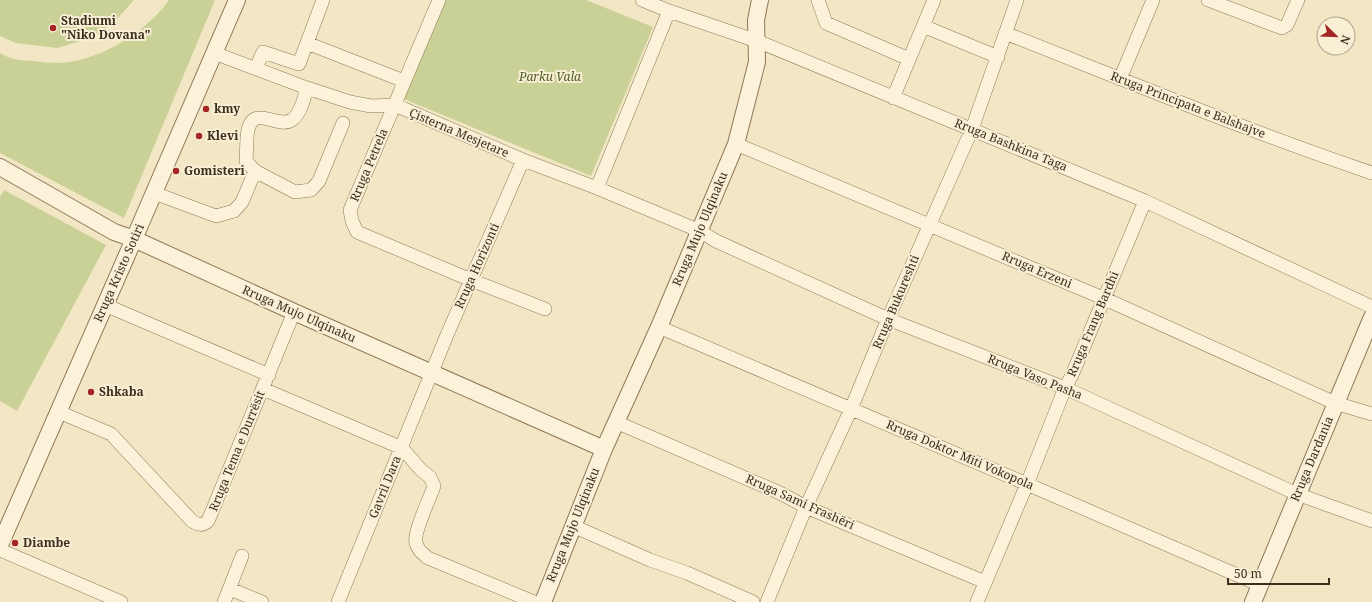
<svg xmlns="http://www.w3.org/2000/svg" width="1372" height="602" viewBox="0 0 1372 602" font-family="'Noto Serif',serif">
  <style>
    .green { fill: #c9d197 }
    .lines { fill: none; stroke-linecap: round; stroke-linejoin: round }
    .minor-casing { stroke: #8e7759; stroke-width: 14 }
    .tertiary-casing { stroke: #8e7759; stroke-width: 18 }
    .minor { stroke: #fbf2d9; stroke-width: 13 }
    .tertiary { stroke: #fbf2d9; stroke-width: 16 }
    .poi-dot { fill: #a32624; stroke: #f8efd5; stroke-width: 1.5 }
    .labels { text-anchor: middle; stroke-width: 4; stroke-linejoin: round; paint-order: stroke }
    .poi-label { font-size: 12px; font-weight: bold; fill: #3d2e1e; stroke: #f8efd5; text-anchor: start }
    .park-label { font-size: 12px; font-style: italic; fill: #4b5b23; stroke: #f8efd5 }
    .street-label { font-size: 12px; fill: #3d2e1e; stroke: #f8efd5 }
  </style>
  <rect width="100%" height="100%" fill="#f2e6c4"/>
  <!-- green -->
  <path class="green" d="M 0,0 L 134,0 L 116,20 L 94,37 L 57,48 L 16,43 L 0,36 Z
    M 169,0 L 215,0 L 124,218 L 0,153 L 0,53 C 4,55 9,58 14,59 C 20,61 26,60 32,61 C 41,62 51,63 60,63 C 99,61 147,32 169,0 Z
    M 444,0 L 586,0 L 653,27 L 591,176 L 404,99 Z
    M 4,190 L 106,245 L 17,411 L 0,401 L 0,197 Z"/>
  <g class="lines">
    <defs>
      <path id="minor" d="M 439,0 L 350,210 L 352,221 L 357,232 L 471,280 L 545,309
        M 642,0 L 669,11 L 757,41 L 1145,201 L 1372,307
        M 818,0 L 826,23 L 909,59
        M 1208,0 L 1282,28 L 1287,25 L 1298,0
        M 923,26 L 998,57
        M 1005,33 C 1127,81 1248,131 1372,173
        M 307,43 L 404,81
        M 214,53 L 307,88 L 350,102 L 371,106 L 395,105 L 523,160 L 597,188 L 700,231 L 716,241 L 888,319 L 1065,388 L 1297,494 L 1372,521
        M 256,68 L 263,52 L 299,64 L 323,0
        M 1120,79 L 1153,0
        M 307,88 C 304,98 301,113 293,119 C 280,131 254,103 248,130 C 246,140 247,151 246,161 L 255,171 L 295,192 L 311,190 L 319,181 L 343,123
        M 893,98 L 934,0
        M 736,144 L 1103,298 L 1335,403 L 1372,414
        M 597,188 L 669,11
        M 154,193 L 216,216 L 234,211 L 242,202 L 255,171
        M 105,305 L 269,375
        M 659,327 L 1027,484 L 1260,585
        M 263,389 L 402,448 L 421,470 L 430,477 L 434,486 C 430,498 413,533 416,543 C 418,550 422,553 428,558 L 534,602
        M 59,412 L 111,434 L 192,521 C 198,525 202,526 208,521 L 294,312
        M 616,422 L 780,493 L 806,507 L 985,582
        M 573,526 L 650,560 L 687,573 L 753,602
        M 0,550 L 121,602
        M 230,589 L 262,602
        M 224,602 L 242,556
        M 338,602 L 447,335 L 523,160
        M 767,602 L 806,507 L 851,409 L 888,319 L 972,129 L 1017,0
        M 977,602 L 1027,484 L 1065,388 L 1072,375 L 1145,201"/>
      <path id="tertiary" d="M 0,167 L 114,232 L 134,239 L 294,312 L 604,449
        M 0,545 L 134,239 L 237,0
        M 543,602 L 604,449 L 659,327 L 736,144 L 757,62 L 756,20 L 760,0
        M 1253,602 L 1372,317"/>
    </defs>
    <!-- minor casing -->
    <use href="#minor" class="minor-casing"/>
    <!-- tertiary casing -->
    <use href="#tertiary" class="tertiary-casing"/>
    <!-- minor -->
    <use href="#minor" class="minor"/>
    <!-- tertiary -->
    <use href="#tertiary" class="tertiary"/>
  </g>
  <!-- markers -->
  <g class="poi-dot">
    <circle cx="53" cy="28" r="4"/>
    <circle cx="206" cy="109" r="4"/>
    <circle cx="199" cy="136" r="4"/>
    <circle cx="176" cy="171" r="4"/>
    <circle cx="91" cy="392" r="4"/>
    <circle cx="15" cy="543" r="4"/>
  </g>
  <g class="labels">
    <!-- poi labels -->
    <g class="poi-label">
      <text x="61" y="25">Stadiumi<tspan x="61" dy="14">"Niko Dovana"</tspan></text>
      <text x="214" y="113">kmy</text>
      <text x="207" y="140">Klevi</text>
      <text x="184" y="175">Gomisteri</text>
      <text x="99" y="396">Shkaba</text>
      <text x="23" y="547">Diambe</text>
    </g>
    <!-- park labels -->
    <g class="park-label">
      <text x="550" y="81">Parku Vala</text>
    </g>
    <!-- street labels -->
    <g class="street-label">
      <text transform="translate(1188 105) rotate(21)" y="4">Rruga Principata e Balshajve</text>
      <text transform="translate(459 133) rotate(23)" y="4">Çisterna Mesjetare</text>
      <text transform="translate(1011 145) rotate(22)" y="4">Rruga Bashkina Taga</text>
      <text transform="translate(369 165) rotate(-67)" y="4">Rruga Petrela</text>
      <text transform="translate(700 229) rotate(-67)" y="4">Rruga Mujo Ulqinaku</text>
      <text transform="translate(477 266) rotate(-66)" y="4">Rruga Horizonti</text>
      <text transform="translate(1037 270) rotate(23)" y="4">Rruga Erzeni</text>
      <text transform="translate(119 273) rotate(-66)" y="4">Rruga Kristo Sotiri</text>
      <text transform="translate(896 302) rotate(-67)" y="4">Rruga Bukureshti</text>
      <text transform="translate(299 314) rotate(24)" y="4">Rruga Mujo Ulqinaku</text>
      <text transform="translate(1093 324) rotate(-67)" y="4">Rruga Frang Bardhi</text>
      <text transform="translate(1035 377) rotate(22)" y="4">Rruga Vaso Pasha</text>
      <text transform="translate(237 451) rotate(-68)" y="4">Rruga Tema e Durrësit</text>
      <text transform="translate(960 455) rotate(23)" y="4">Rruga Doktor Miti Vokopola</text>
      <text transform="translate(1312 459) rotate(-67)" y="4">Rruga Dardania</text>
      <text transform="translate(385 487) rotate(-68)" y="4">Gavril Dara</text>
      <text transform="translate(800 502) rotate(24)" y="4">Rruga Sami Frashëri</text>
      <text transform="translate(573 525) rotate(-68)" y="4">Rruga Mujo Ulqinaku</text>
    </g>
  </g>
  <!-- north arrow -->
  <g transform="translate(1336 36) rotate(113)"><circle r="19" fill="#f8efd5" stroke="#ada28c"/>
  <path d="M0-3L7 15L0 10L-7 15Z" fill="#a32624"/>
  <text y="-6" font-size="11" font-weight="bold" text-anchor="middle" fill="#3d2e1e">N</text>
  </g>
  <!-- scale -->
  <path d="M1228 578v6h101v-6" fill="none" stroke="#3d2e1e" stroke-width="2"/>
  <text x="1234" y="578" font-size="12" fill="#3d2e1e" stroke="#f8efd5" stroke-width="3" paint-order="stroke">50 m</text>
</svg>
